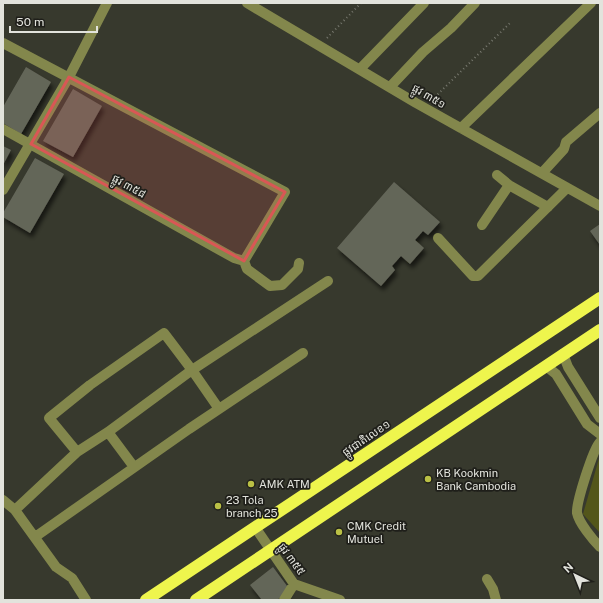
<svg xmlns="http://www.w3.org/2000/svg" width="603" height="603" viewBox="0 0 603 603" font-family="'Public Sans','Noto Sans Khmer',sans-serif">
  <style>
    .green { fill: #53561a }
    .building { fill: #646659; filter: url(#shadow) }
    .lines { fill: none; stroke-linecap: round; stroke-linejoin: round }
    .path { stroke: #78796f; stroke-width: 2; stroke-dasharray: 1 3; stroke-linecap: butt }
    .minor { stroke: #83874c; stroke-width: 10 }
    .highway { stroke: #eef54d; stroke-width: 12 }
    .marked { fill: #d95755; fill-opacity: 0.2; stroke: #d95755; stroke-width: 3; stroke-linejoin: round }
    .poi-dot { fill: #bac045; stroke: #1f1f1a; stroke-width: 1.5 }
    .labels { text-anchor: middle; stroke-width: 3.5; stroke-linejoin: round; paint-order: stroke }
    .street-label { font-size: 11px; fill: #e2e3dc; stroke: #1f1f1a }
    .poi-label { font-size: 11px; fill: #e2e3dc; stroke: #1f1f1a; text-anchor: start }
  </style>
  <defs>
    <filter id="shadow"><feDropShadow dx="2.5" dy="4.5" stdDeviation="2" flood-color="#0009"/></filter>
  </defs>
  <rect width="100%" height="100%" fill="#37392d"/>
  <!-- green -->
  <path class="green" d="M 600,455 L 600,533 L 583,514 Z"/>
  <!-- building -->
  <path class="building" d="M 26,67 L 51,82 L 21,134 L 3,123 L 3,107 Z
    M 73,89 L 102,106 L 73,157 L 43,141 Z
    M 3,146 L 11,150 L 3,165 Z
    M 35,158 L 64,174 L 30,233 L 3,217 L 3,213 Z
    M 394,182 L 440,222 L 428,235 L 423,231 L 415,240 L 424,248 L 410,264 L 401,256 L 392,266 L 395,270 L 381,286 L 337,248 Z
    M 600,224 L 600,245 L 590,231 Z
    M 273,567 L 290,590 L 277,600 L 262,600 L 250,585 Z"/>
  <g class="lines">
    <!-- path -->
    <path class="path" d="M 327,38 L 361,3
      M 432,100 L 511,22"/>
    <!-- minor -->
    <path class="minor" d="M 247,3 L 416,103 L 600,206
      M 3,43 L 285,192 L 244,261 L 247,269 L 270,286 L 282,285 L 298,269 L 299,263
      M 360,69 L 424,3
      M 390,87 L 423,52 L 451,28 L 475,3
      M 461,128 L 591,3
      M 3,129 L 234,258 L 244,261
      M 542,173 L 564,149 L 566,142 L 600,113
      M 497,175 L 509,185 L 548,207
      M 3,190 L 69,77 L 107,3
      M 482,225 L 509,185
      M 438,238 L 473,276 L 478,276 L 567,188
      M 563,354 L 568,367 L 600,418
      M 546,366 L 556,374 L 587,424 L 600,434
      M 108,432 L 134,467
      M 600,442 C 593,449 576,503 577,513 C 579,523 593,540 600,547
      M 77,452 L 49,418 L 90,385 L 164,333 L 192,370 L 219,409
      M 3,500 L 15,510 L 56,567 L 72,578 L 86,600
      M 15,510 L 77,452 L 108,432 L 192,370 L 328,281
      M 255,527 L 294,584 L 340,600
      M 35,537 L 189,429 L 303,353
      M 487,579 L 493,589 L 496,600
      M 284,600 L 294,584"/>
    <!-- highway -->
    <path class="highway" d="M 146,600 L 600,298
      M 196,600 L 600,330"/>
  </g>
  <!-- marked area -->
  <path class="marked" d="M 69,77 L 285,192 L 244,261 L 31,144 Z"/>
  <!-- markers -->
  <g class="poi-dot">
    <circle cx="428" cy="479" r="4"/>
    <circle cx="251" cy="484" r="4"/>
    <circle cx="218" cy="506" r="4"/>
    <circle cx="339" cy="532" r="4"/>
  </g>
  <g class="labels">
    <!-- street labels -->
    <g class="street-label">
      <text transform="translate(429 96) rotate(30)" y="4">ផ្លូវ ៣៥១</text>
      <text transform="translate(129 186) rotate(29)" y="4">ផ្លូវ ៣៥៨</text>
      <text transform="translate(366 438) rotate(-34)" y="4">ផ្លូវជាតិលេខ១</text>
      <text transform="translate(292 559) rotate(54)" y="4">ផ្លូវ ៣៥៥</text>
    </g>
    <!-- poi labels -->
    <g class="poi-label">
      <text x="436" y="477">KB Kookmin<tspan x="436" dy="13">Bank Cambodia</tspan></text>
      <text x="259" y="488">AMK ATM</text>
      <text x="226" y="504">23 Tola<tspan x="226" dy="13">branch 25</tspan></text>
      <text x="347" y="530">CMK Credit<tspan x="347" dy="13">Mutuel</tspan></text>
    </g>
  </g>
  <!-- border -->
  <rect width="603" height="603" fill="none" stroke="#e2e3dc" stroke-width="8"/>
  <!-- north arrow -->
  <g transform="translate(575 575) rotate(317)" stroke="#1f1f1a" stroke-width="3" paint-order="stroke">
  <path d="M0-3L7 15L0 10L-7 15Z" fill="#e2e3dc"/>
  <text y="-6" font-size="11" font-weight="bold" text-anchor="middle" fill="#e2e3dc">N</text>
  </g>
  <!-- scale -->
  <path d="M10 26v6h87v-6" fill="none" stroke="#e2e3dc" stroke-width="2"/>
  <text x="16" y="26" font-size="12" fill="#e2e3dc" stroke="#1f1f1a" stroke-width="3" paint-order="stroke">50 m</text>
</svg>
